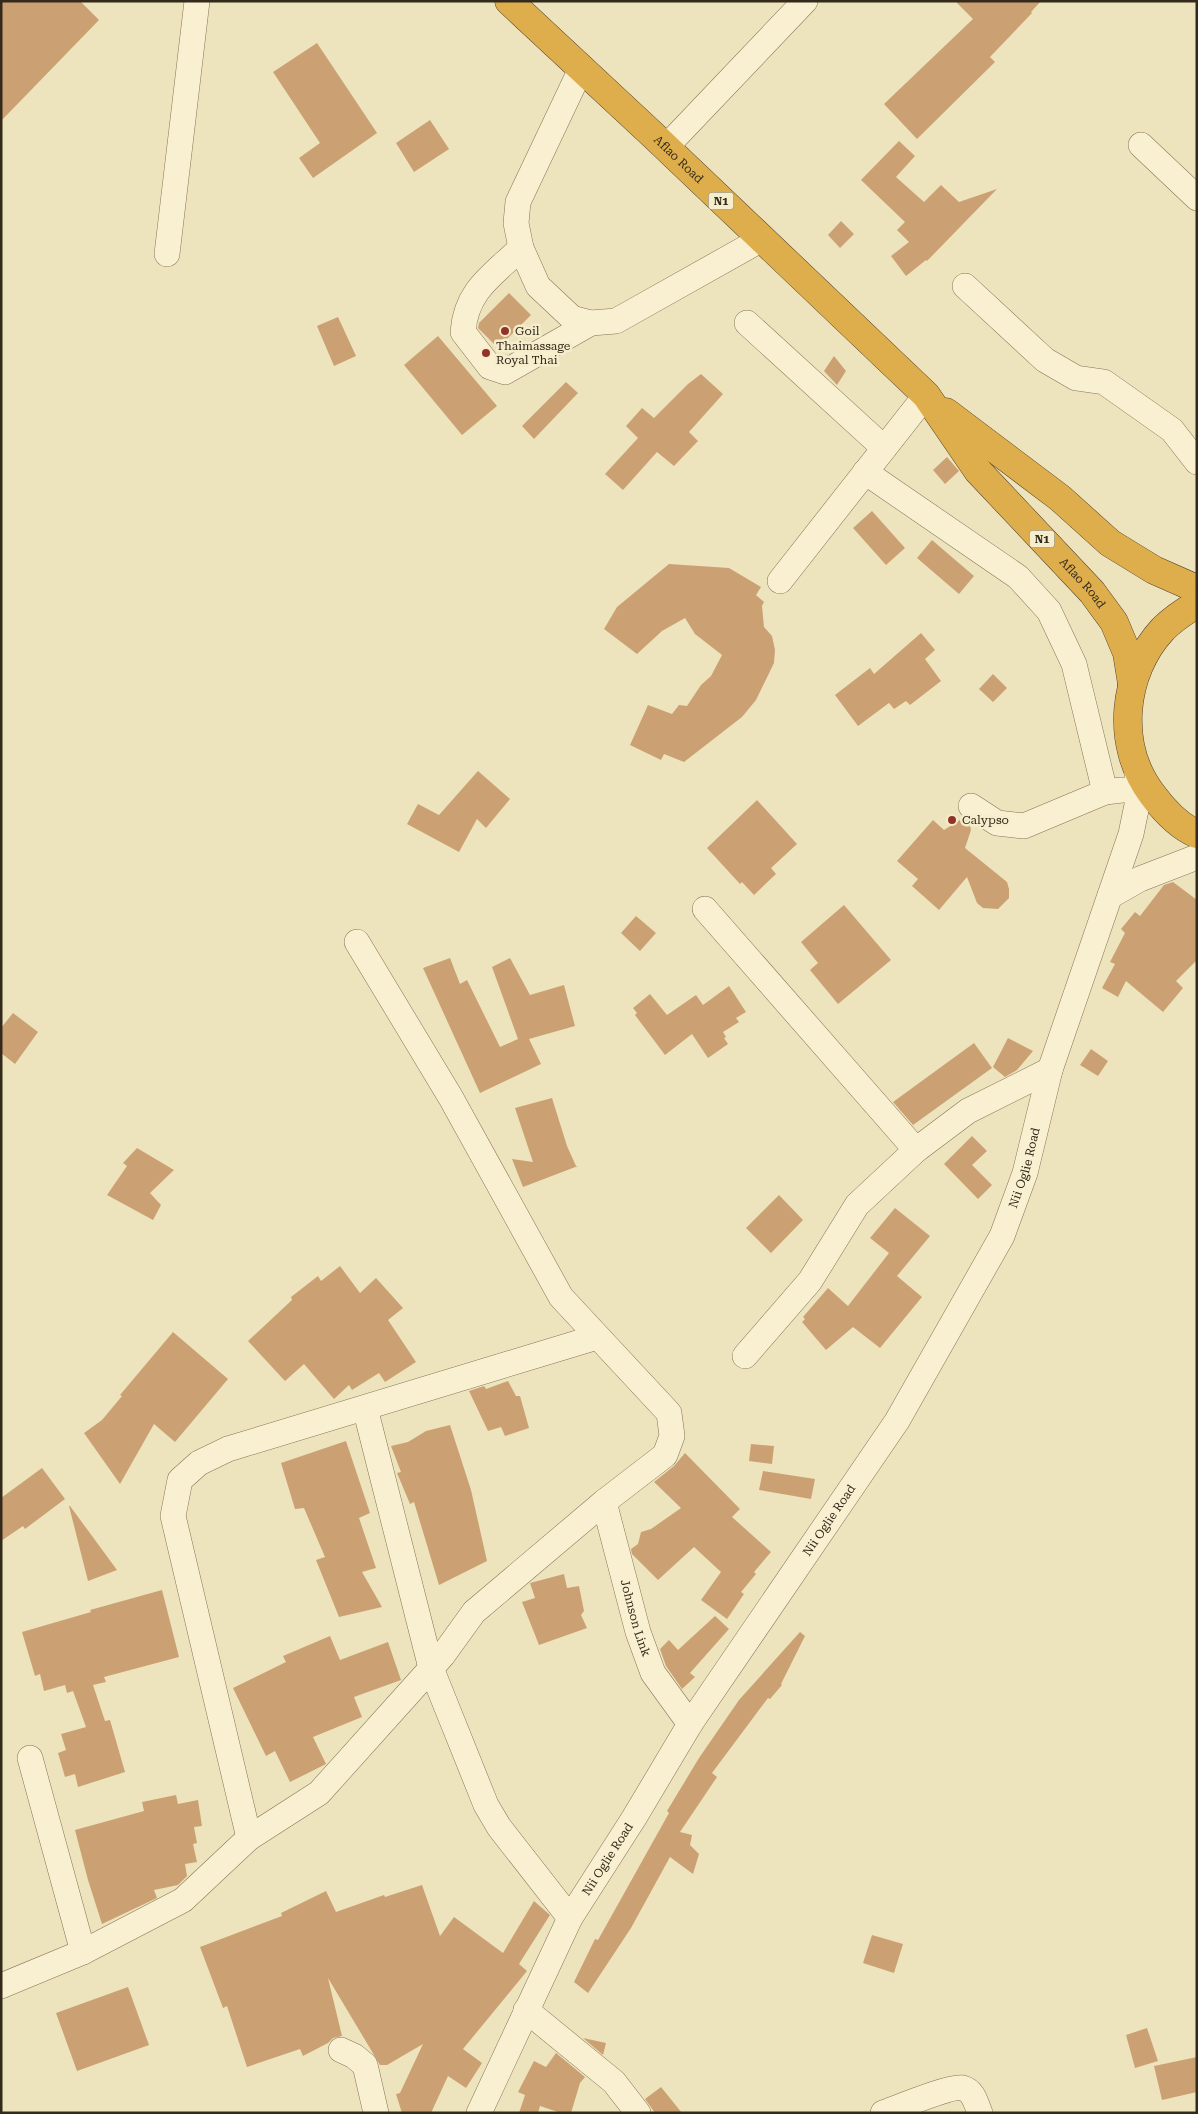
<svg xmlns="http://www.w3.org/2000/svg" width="1198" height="2114" viewBox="0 0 1198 2114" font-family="'Roboto Serif',serif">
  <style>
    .building { fill: #cba173 }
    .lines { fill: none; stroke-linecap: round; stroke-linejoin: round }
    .minor-casing { stroke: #857457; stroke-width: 26 }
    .highway-casing { stroke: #52412b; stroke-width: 29 }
    .minor { stroke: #f8f0d0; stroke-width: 25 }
    .highway { stroke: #dead4c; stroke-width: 28 }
    .poi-dot { fill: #933227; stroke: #f5edcc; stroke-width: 2 }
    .labels { text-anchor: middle; stroke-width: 5; stroke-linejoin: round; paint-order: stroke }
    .shield { fill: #f5edcc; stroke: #6e6450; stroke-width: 1 }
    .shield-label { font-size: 11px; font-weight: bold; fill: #342a1b }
    .street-label { font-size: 12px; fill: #342a1b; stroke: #f5edcc }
    .poi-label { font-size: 12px; fill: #342a1b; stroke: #f5edcc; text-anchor: start }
  </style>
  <rect width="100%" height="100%" fill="#ede4bd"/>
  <!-- building -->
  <path class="building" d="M 1,1 L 80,1 L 99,20 L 1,121 Z
    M 955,1 L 1041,1 L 1031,12 L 1032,13 L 990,57 L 995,62 L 917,139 L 884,104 L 973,19 Z
    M 317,43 L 377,133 L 313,178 L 299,158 L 320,143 L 273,72 Z
    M 430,120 L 449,149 L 414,172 L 396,143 Z
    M 899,141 L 915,156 L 896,177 L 924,202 L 941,185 L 959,202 L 997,189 L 927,261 L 926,260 L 906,276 L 891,256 L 909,242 L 897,230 L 905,222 L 861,180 Z
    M 841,221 L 854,234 L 840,248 L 828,235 Z
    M 509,293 L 531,315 L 498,348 L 478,328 L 479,323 Z
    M 338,317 L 356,356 L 334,366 L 317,326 Z
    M 438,336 L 497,406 L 462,435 L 404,365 Z
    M 834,356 L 846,371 L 837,385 L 824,371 Z
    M 701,374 L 723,394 L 689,432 L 698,441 L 674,466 L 657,452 L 623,490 L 605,474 L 638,438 L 626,426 L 642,408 L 654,418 L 688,384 Z
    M 566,382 L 578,393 L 534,439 L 522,426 Z
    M 947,457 L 959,471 L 945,484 L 933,470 Z
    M 872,511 L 905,548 L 886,565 L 853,528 Z
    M 932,540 L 974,576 L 959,594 L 917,558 Z
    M 669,564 L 729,568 L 761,587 L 756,595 L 764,602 L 762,606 L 764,627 L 772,636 L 775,650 L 774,663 L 756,700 L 742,717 L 684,762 L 664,754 L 661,760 L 630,745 L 648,705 L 672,714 L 679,705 L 687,706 L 701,685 L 711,676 L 722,655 L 695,634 L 685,618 L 662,631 L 637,654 L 604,629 L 617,607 Z
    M 921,633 L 935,650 L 925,659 L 941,681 L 910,705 L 906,701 L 894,709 L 889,703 L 858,726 L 835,695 L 870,668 L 874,674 Z
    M 993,674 L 1007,688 L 993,702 L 979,689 Z
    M 478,771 L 510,799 L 486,828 L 477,819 L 459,852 L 407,824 L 418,804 L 439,815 Z
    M 757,800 L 797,844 L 771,868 L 776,874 L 754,895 L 742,882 L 740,884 L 707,848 Z
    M 963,818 L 969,822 L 971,830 L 965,848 L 1007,882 L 1009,889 L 1009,898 L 998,909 L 983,908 L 977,903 L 967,877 L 939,910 L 912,886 L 918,879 L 897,861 L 933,820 L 944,830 Z
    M 1173,882 L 1197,900 L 1197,960 L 1176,981 L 1183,988 L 1163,1012 L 1126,981 L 1118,997 L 1102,988 L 1115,964 L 1110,962 L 1125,933 L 1121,929 L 1135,912 L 1140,916 L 1164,885 Z
    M 844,905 L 891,960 L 838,1004 L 810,970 L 818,963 L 801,942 Z
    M 636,916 L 656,933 L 640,951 L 621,933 Z
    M 450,958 L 460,984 L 467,980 L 500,1047 L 518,1039 L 492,967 L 510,958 L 530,995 L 564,985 L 575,1026 L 529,1039 L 541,1064 L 480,1093 L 423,968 Z
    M 729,986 L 746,1012 L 736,1018 L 739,1022 L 723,1032 L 726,1037 L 724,1038 L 728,1044 L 708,1058 L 692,1034 L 665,1055 L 635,1015 L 637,1013 L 633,1008 L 650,994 L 667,1015 L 696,995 L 703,1005 Z
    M 13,1013 L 38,1032 L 15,1064 L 1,1053 L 1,1028 Z
    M 1008,1038 L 1033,1051 L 1017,1070 L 1005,1077 L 993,1067 Z
    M 974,1043 L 992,1068 L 913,1125 L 893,1102 Z
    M 1091,1049 L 1108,1061 L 1098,1076 L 1080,1065 Z
    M 552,1098 L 567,1146 L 576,1166 L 578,1166 L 523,1187 L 512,1159 L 533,1162 L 515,1108 Z
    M 972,1136 L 987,1151 L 972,1165 L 992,1185 L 978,1199 L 944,1164 Z
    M 137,1148 L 174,1170 L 150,1193 L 161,1205 L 153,1220 L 107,1195 L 127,1166 L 123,1163 Z
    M 779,1195 L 803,1220 L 771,1253 L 746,1228 Z
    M 895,1208 L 930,1236 L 897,1276 L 922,1297 L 880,1348 L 853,1327 L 826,1350 L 802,1322 L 805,1319 L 803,1317 L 828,1288 L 848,1306 L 889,1253 L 870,1238 Z
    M 340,1266 L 360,1293 L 376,1278 L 403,1308 L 388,1320 L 416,1362 L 385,1382 L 379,1373 L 352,1390 L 349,1385 L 334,1399 L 304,1364 L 285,1381 L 248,1341 L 292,1300 L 291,1297 L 318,1276 L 321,1281 Z
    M 173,1332 L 228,1379 L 175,1442 L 154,1424 L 120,1484 L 84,1433 L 102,1420 L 122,1396 L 120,1395 Z
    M 508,1381 L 516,1396 L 520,1396 L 529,1428 L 505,1436 L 501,1427 L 488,1431 L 469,1391 L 484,1386 L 486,1389 Z
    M 450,1425 L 471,1490 L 487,1561 L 439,1585 L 414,1502 L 410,1504 L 397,1473 L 401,1472 L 391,1446 L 408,1442 L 426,1431 Z
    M 346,1441 L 370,1513 L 359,1518 L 376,1568 L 362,1572 L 382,1607 L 339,1617 L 316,1560 L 325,1557 L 304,1508 L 295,1509 L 281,1463 Z
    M 751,1444 L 774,1446 L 772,1464 L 749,1461 Z
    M 685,1453 L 740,1509 L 732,1517 L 771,1552 L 754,1572 L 756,1574 L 741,1592 L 744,1594 L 727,1619 L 701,1600 L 721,1572 L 694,1547 L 658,1580 L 632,1554 L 631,1549 L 638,1544 L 641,1532 L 651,1529 L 681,1508 L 654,1482 L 674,1466 Z
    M 42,1468 L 65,1499 L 25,1529 L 23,1526 L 1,1541 L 1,1498 Z
    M 763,1471 L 815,1479 L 811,1499 L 759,1490 Z
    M 69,1506 L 70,1506 L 117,1570 L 88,1581 Z
    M 564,1574 L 567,1588 L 579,1586 L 584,1611 L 581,1615 L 587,1628 L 539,1645 L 522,1602 L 535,1598 L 530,1583 Z
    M 162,1590 L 179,1657 L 104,1677 L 106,1682 L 93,1685 L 105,1721 L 110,1720 L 125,1772 L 78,1787 L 75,1774 L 65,1777 L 58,1753 L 66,1750 L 61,1734 L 86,1727 L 73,1691 L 67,1693 L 65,1685 L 44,1691 L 40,1674 L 35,1676 L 22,1632 L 91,1612 L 90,1610 Z
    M 715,1616 L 729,1629 L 690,1673 L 695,1677 L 682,1689 L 666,1666 L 660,1649 L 669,1640 L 678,1650 Z
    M 800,1632 L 805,1636 L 781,1684 L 782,1685 L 770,1699 L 768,1698 L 712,1773 L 717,1777 L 680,1832 L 692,1835 L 690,1845 L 699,1854 L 693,1874 L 670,1857 L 631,1928 L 588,1993 L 574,1982 L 595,1939 L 598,1940 L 669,1813 L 667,1811 L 699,1758 L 739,1700 Z
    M 330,1636 L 340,1660 L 388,1642 L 401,1680 L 354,1697 L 362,1717 L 313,1737 L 326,1764 L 290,1782 L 275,1751 L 266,1756 L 233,1688 L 286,1662 L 283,1656 Z
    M 176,1795 L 178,1804 L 198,1800 L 202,1826 L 194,1827 L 197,1843 L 193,1844 L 197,1862 L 185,1864 L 187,1876 L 178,1885 L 154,1890 L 157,1898 L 102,1924 L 88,1880 L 75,1830 L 144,1811 L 142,1802 Z
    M 422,1885 L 440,1936 L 454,1917 L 503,1953 L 534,1901 L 550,1915 L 519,1964 L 527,1971 L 463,2049 L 482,2063 L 466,2088 L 448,2076 L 431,2113 L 402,2113 L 396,2094 L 400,2093 L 423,2044 L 387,2065 L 380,2065 L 328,1978 L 342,2036 L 333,2038 L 328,2043 L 303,2056 L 300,2049 L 247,2067 L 227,2006 L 223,2008 L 200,1947 L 282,1916 L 281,1913 L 326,1891 L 336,1912 L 384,1895 L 385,1897 Z
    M 872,1935 L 903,1944 L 894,1973 L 863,1963 Z
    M 128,1987 L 149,2045 L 77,2071 L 56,2013 Z
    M 1147,2028 L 1158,2061 L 1135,2068 L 1126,2035 Z
    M 583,2038 L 606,2043 L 603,2055 Z
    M 556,2053 L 585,2077 L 580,2083 L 571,2113 L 561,2113 L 540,2106 L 538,2113 L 519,2113 L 525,2095 L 518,2092 L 534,2061 L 546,2067 Z
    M 1197,2057 L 1197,2092 L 1162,2100 L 1154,2066 Z
    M 661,2087 L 682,2113 L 655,2113 L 645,2099 Z"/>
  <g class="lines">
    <defs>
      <g id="minor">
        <path d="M 581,69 L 518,202 L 516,223 L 521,248 L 538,286 L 572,318 L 591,323 L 616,321 L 762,239"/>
        <path d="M 1141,145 L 1197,198"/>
        <path d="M 666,147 L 805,1"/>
        <path d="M 521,248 C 493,275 466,290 463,332 L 490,367 L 505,372 L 591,323"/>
        <path d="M 167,254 L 197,1"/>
        <path d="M 965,286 L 1045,360 L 1076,378 L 1104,382 L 1172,430 L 1197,462"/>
        <path d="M 747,323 L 884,448"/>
        <path d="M 865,472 L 1018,577 L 1049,611 L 1074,664 L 1105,792"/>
        <path d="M 780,581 L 926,395"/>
        <path d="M 971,806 L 997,823 L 1024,826 L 1105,792 L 1122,790"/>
        <path d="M 1110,896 L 1140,879 L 1197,857"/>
        <path d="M 705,909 L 916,1150"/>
        <path d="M 745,1356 L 810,1281 L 857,1205 L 916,1150 L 968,1111 L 1050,1070"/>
        <path d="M 365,1408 L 431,1668 L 486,1805 L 499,1827 L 570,1918"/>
        <path id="s1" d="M 604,1502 L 638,1632 L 653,1673 L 690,1724"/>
        <path d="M 30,1758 L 83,1952"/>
        <path d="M 249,1838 L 173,1516 L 180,1480 L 199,1463 L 228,1449 L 597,1337"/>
        <path d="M 1,1986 L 83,1952 L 183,1900 L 249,1838 L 319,1793 L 443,1655 L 474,1612 L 604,1502 L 665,1455 L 672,1436 L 669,1413 L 561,1297 L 451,1098 L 357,942"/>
        <path d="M 526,2010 L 614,2082 L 638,2113"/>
        <path d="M 341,2050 L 354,2056 L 365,2065 L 376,2113"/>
        <path id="s2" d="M 479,2113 L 570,1918 L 634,1818 L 690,1724 L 897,1421 L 1002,1236 L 1025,1173 L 1050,1070 L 1131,834 L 1137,805 L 1137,769"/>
        <path d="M 883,2113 C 897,2108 952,2085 963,2088 C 974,2091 976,2104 980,2113"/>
      </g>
      <g id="highway">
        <path id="s3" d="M 509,1 L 654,136 L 926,395 L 978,471 L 1092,592 L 1114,622 L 1127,653 L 1132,684"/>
        <path d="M 946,412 L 1060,498 L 1110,543 L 1154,570 L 1197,589"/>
        <path d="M 1197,604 C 1185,611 1173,619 1163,629 C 1122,673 1115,745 1152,794 C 1163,809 1178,826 1197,834"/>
      </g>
    </defs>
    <!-- minor casing -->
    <use href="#minor" class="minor-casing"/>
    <!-- highway casing -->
    <use href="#highway" class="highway-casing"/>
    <!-- minor -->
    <use href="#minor" class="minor"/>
    <!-- highway -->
    <use href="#highway" class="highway"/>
  </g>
  <!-- markers -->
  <g class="poi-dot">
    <circle cx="505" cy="331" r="5"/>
    <circle cx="486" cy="353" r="5"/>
    <circle cx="952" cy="820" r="5"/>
  </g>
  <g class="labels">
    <!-- shield labels -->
    <g class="shield">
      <rect x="708.5" y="192.5" width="25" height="17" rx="4"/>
      <rect x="1029.5" y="530.5" width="25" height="17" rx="4"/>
    </g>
    <g class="shield-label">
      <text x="721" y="205">N1</text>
      <text x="1042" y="543">N1</text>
    </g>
    <!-- street labels -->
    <g class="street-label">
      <text dy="4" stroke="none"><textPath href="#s3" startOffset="232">Aflao Road</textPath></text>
      <text dy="4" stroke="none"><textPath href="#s3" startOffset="819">Aflao Road</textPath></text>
      <text dy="4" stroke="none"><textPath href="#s2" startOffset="1095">Nii Oglie Road</textPath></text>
      <text dy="4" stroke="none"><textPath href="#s2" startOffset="690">Nii Oglie Road</textPath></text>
      <text dy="4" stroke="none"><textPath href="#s1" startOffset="120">Johnson Link</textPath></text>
      <text dy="4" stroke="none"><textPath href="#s2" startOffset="285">Nii Oglie Road</textPath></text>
    </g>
    <!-- poi labels -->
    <g class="poi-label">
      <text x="515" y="335">Goil</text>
      <text x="496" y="350">Thaimassage<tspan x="496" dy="14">Royal Thai</tspan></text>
      <text x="962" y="824">Calypso</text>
    </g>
  </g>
  <!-- border -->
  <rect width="1198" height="2114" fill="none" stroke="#342a1b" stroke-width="5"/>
</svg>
